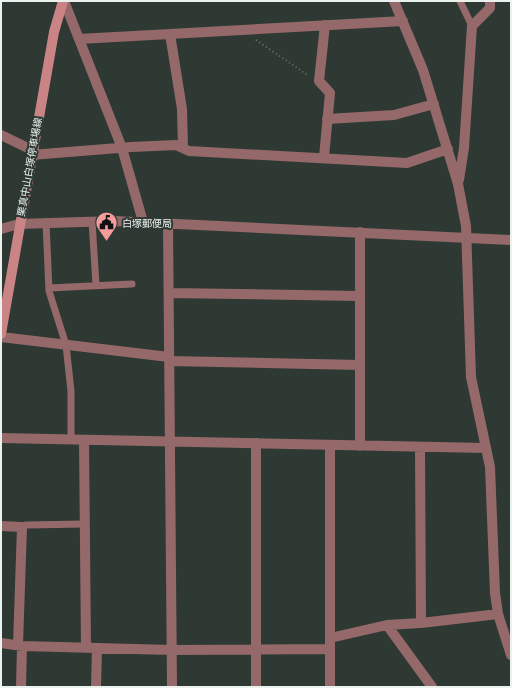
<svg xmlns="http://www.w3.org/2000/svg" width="512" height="688" viewBox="0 0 512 688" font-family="Manrope,'Noto Sans JP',sans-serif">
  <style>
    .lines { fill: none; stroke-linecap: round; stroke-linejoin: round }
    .path { stroke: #6d7672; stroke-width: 2; stroke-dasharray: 1 3; stroke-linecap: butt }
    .lane { stroke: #956969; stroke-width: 7 }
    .street { stroke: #956969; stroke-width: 10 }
    .secondary { stroke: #ca8485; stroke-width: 10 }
    .labels { text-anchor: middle; stroke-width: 4; stroke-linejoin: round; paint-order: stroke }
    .street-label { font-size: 10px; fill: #ebf1ee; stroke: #2e3934 }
    .poi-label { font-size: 10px; fill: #ebf1ee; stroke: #2e3934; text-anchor: start }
  </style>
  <rect width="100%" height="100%" fill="#2e3934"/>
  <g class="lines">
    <!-- path -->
    <path class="path" d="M 256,40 L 309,76"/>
    <!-- lane -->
    <path class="lane" d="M 460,1 L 472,26
      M 92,221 L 96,285
      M 46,222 L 49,291 L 66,345 L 71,391 L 71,439
      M 49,288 L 132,284
      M 22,527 L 26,525 L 85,524"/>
    <!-- street -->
    <path class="street" d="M 64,1 L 122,148 L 143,222
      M 394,1 L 423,70 L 458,184 L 466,226 L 471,377 L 490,467 L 495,593 L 498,614 L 511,655
      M 170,34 L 182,109 L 183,148
      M 79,39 L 403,21
      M 327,119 L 394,115 L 434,104
      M 1,135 L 32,150
      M 31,155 L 131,147 L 176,145 L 189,151 L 407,163 L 448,149
      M 324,157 L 330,93 L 319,81 L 325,25
      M 459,180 L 464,148 L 472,26 L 490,8 L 490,1
      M 168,223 L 172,687
      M 1,229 L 19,224 L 114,221 L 511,240
      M 360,232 L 360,446
      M 169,293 L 359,296
      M 1,337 L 169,357
      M 169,361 L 360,365
      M 1,438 L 486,448
      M 84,440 L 86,648
      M 256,443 L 256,687
      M 420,447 L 421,623
      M 1,526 L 22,527 L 18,645
      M 387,625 L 432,687
      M 330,638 L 330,445
      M 1,643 L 22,646 L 172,650 L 330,649 L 330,638 L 387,625 L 421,623 L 498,614
      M 330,649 L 330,687
      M 21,687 L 22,646
      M 96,687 L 97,648"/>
    <!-- secondary -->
    <path class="secondary" d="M 1,334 L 54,32 L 63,1"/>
  </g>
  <!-- icons -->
  <defs>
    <symbol id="civic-pin" viewBox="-11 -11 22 30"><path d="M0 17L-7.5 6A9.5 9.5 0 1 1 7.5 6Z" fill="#f59b9c" stroke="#2e3934"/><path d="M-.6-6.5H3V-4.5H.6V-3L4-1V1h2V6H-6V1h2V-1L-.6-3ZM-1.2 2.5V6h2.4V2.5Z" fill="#111"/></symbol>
  </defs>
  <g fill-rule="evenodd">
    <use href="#civic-pin" x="94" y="210" width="25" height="34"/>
  </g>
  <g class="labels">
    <!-- street labels -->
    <g class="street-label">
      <text transform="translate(29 167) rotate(-80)" y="4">栗真中山白塚停車場線</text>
    </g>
    <!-- poi labels -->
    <g class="poi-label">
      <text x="122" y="227">白塚郵便局</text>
    </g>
  </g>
  <!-- border -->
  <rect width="512" height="688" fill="none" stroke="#ebf1ee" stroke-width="4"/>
</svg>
